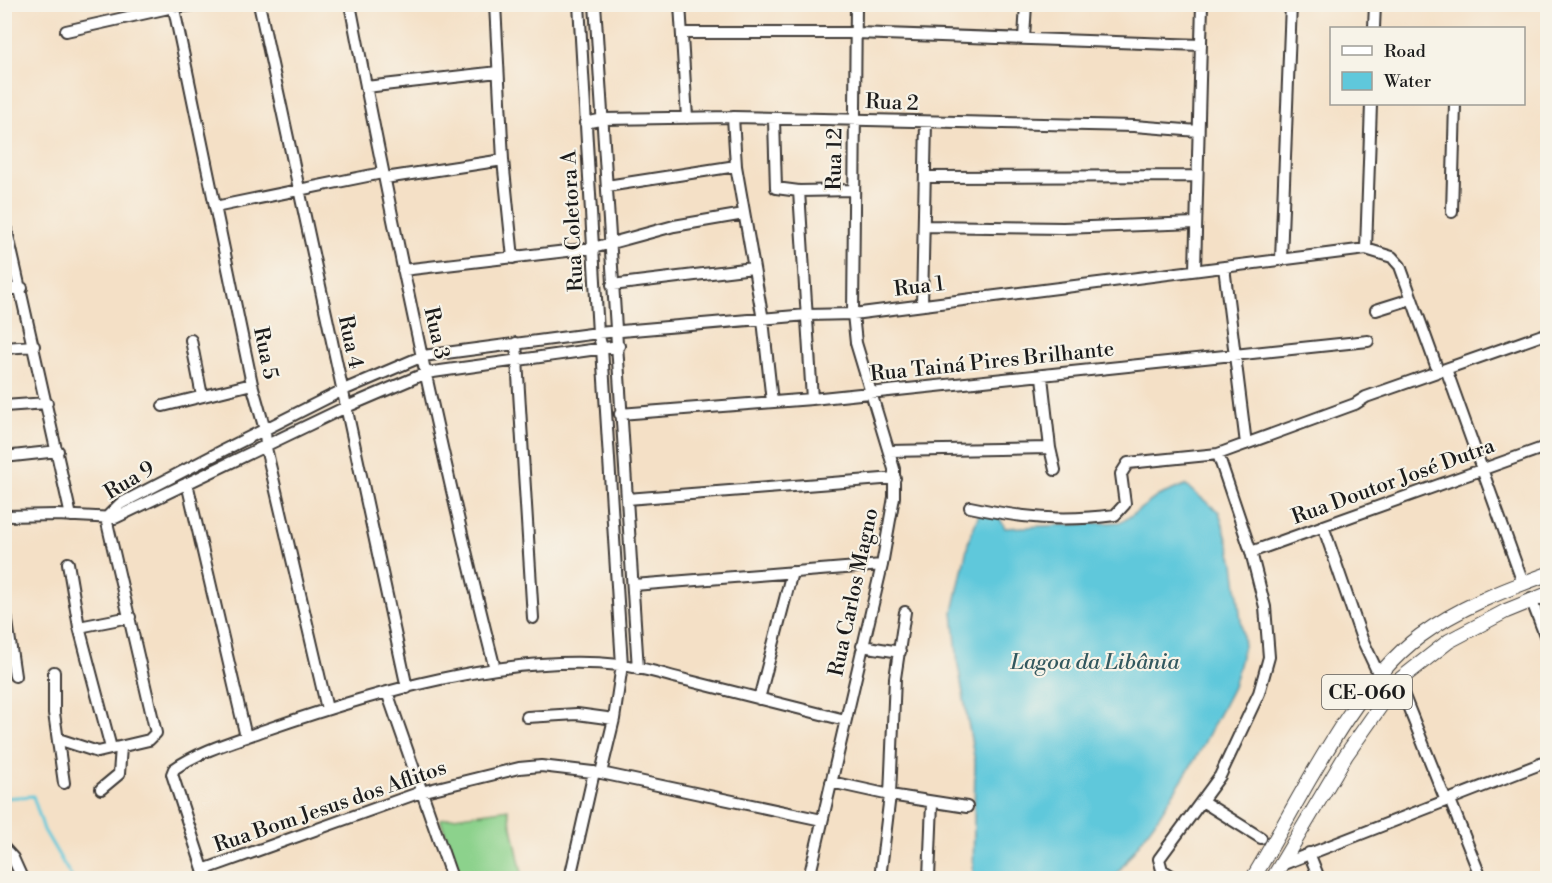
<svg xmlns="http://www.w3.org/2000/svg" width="1552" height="883" viewBox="0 0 1552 883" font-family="'Libre Bodoni',serif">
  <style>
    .green { fill: #8cd28c; stroke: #547754; stroke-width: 1.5 }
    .water { fill: #5fc8db; stroke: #3e727c; stroke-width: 1.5 }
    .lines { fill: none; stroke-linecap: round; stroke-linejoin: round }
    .stream { stroke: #5fc8db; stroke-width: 3 }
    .minor-casing { stroke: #3c3936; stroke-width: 14 }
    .major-casing { stroke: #3c3936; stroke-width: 16 }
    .minor { stroke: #fff; stroke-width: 10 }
    .major { stroke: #fff; stroke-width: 14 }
    .labels { text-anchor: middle; stroke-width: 4.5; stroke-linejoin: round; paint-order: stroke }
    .shield { fill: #f7f3e8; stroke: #5e5c59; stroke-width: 1.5 }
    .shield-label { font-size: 20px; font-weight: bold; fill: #1c1c1c }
    .street-label { font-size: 21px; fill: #1c1c1c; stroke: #f7f3e8 }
    .water-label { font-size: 22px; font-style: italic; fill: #33585f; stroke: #f7f3e8 }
  </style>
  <rect width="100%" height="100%" fill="#f7f3e8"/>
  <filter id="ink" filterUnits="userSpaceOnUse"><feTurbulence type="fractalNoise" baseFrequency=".0167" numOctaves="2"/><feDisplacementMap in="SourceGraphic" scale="12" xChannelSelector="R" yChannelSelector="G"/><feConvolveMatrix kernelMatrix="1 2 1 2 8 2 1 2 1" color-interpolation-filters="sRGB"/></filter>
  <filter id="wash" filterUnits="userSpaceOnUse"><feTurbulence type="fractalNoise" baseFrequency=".008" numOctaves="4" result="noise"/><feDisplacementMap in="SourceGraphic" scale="24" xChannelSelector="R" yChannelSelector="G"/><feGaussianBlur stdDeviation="1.35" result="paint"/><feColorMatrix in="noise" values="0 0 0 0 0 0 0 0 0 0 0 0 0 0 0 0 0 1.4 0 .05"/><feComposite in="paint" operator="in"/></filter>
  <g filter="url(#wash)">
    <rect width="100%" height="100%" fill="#f4e0c6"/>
    <!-- green -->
    <path class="green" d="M 508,809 L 523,878 L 462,878 L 440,819 Z"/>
    <!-- water -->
    <path class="water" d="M 1185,485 L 1219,512 L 1234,563 L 1244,646 L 1233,687 L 1199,753 L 1159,816 L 1114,878 L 973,878 L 975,762 L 958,665 L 953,612 L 969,539 L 980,512 L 998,515 L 1005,528 L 1122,522 L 1158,496 Z"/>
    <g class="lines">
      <!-- stream -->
      <path class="stream" d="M 4,798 L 33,796 L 44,830 L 72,878"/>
    </g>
  </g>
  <g filter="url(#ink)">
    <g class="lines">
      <defs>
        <path id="minor" d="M 173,4 L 252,384 L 265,430 L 266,448 L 327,709
          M 259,4 L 407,688
          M 350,4 C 393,227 439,449 495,669
          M 495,4 L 503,160 L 513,258
          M 579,4 L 598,333 L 602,348 L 622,665 L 614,719 L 601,773
          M 595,4 L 638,669
          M 680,4 L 687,118
          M 1374,28 L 1375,4
          M 66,31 L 173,7 L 203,4
          M 683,33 L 856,33 L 1201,45
          M 1024,38 L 1026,4
          M 366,87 L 498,72
          M 733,117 L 736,166 L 763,320 L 772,402
          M 774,120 L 776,188 L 799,191 L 853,190
          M 585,123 L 604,119 L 733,117 L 1134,126 L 1198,131
          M 925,177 L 1197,176
          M 385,178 L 503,160
          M 607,186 L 736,166
          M 799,191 L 812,399
          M 215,207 L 382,173
          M 1452,212 L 1455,104
          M 4,218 L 71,516
          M 924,226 L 1063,228 L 1196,223
          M 1366,249 L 1371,104
          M 1281,259 L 1291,4
          M 1224,267 L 1246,444
          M 403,270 L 593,248 L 674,226 L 744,214
          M 1195,270 L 1202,4
          M 612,285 L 753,268
          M 4,290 L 22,288
          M 922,305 L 926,122
          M 1376,310 L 1411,299
          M 191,340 L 202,396
          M 516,343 L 533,618
          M 4,348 L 34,346
          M 1446,369 L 1523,583
          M 1042,377 L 1050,448 L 1055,470
          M 4,406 L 47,403
          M 163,406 L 252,384
          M 620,414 L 812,399 L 1368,341
          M 889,451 L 1050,448
          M 4,457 L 58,451
          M 187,483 L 246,737
          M 627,499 L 895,478
          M 970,507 C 1022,518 1062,522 1115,515 L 1125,504 L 1121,474 L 1128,463 L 1218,454 L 1355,404 L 1366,397 L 1548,333
          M 4,516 L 57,515 L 115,518 L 344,408 L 426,373 L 619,346
          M 106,518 L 120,504 L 222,451 L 341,391 L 423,356 L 598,333 L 807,315 L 853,314 L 1366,249 L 1392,257 L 1400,266 L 1438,371
          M 1323,526 L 1362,639 L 1379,675
          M 1251,552 L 1548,446
          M 68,563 L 79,627 L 111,748
          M 634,585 L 882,565
          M 1531,599 L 1548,643
          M 4,601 L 15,676
          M 79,627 L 130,617
          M 862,646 L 900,652
          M 54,672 L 54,713 L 64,783
          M 1398,681 L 1446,801
          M 387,692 L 452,878
          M 759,699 L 792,572
          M 527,717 L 577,714 L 614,719
          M 58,739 L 98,752 L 149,740 L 156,733 L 106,518
          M 831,782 L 890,795 L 967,807
          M 101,789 L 119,774 L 121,747
          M 1450,800 L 1481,878
          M 1202,801 L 1261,838
          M 4,848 L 13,858 L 22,878
          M 1309,853 L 1319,878
          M 1281,865 L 1548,761
          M 203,870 L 421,792 L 519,768 L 541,766 L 601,773 L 822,820
          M 206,878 L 172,774 L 174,769 C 201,750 235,741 265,730 C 372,693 506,653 620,665 C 642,667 665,675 686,680 C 739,693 792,707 845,720
          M 570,878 L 594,772
          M 809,878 L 882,565 L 894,497 L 894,469 L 856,343 L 853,314 L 856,4
          M 880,878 L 890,795 L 895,678 L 905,612
          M 929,878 L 932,803
          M 1175,878 L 1162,870 L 1159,859 L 1220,776 L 1259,693 L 1269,657 L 1265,607 L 1251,552 L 1218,454"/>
        <path id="major" d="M 1253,878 C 1299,803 1350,688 1420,636 C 1458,608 1504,590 1548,574
          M 1273,878 L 1346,755 L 1398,681 L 1449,641 L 1506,611 L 1548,594"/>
      </defs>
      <!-- minor casing -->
      <use href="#minor" class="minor-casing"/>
      <!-- major casing -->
      <use href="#major" class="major-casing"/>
      <!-- minor -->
      <use href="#minor" class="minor"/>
      <!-- major -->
      <use href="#major" class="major"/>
    </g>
  </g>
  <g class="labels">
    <!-- shield labels -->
    <rect class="shield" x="1322" y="675" width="90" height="34" rx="4.5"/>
    <g class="shield-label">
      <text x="1367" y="699">CE-060</text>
    </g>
    <!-- street labels -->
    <g class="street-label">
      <text transform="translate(892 102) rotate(2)" y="7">Rua 2</text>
      <text transform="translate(834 159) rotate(-89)" y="7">Rua 12</text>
      <text transform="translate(572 221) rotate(-93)" y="7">Rua Coletora A</text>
      <text transform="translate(919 286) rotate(-7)" y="7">Rua 1</text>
      <text transform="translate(437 333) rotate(77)" y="7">Rua 3</text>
      <text transform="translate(351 342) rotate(78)" y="7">Rua 4</text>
      <text transform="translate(266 353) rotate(78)" y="7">Rua 5</text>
      <text transform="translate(992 361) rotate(-6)" y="7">Rua Tainá Pires Brilhante</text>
      <text transform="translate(129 480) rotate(-31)" y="7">Rua 9</text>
      <text transform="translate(1393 481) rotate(-20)" y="7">Rua Doutor José Dutra</text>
      <text transform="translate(853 592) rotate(-78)" y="7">Rua Carlos Magno</text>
      <text transform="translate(330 806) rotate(-19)" y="7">Rua Bom Jesus dos Aflitos</text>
    </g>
    <!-- water labels -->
    <g class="water-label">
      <text x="1095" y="669">Lagoa da Libânia</text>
    </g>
  </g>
  <!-- margin -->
  <rect width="1552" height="883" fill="none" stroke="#f7f3e8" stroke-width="24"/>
  <!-- legend -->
  <rect x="1330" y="27" width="195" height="78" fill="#f7f3e8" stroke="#9f9d96" stroke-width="1.5"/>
  <rect x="1342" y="46" width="30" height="9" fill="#ffffff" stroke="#9f9d96" stroke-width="1.5"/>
  <text x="1384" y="57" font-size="18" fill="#1c1c1c">Road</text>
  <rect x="1342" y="72" width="30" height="18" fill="#5fc8db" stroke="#9f9d96" stroke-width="1.5"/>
  <text x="1384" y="87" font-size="18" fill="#1c1c1c">Water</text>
</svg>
